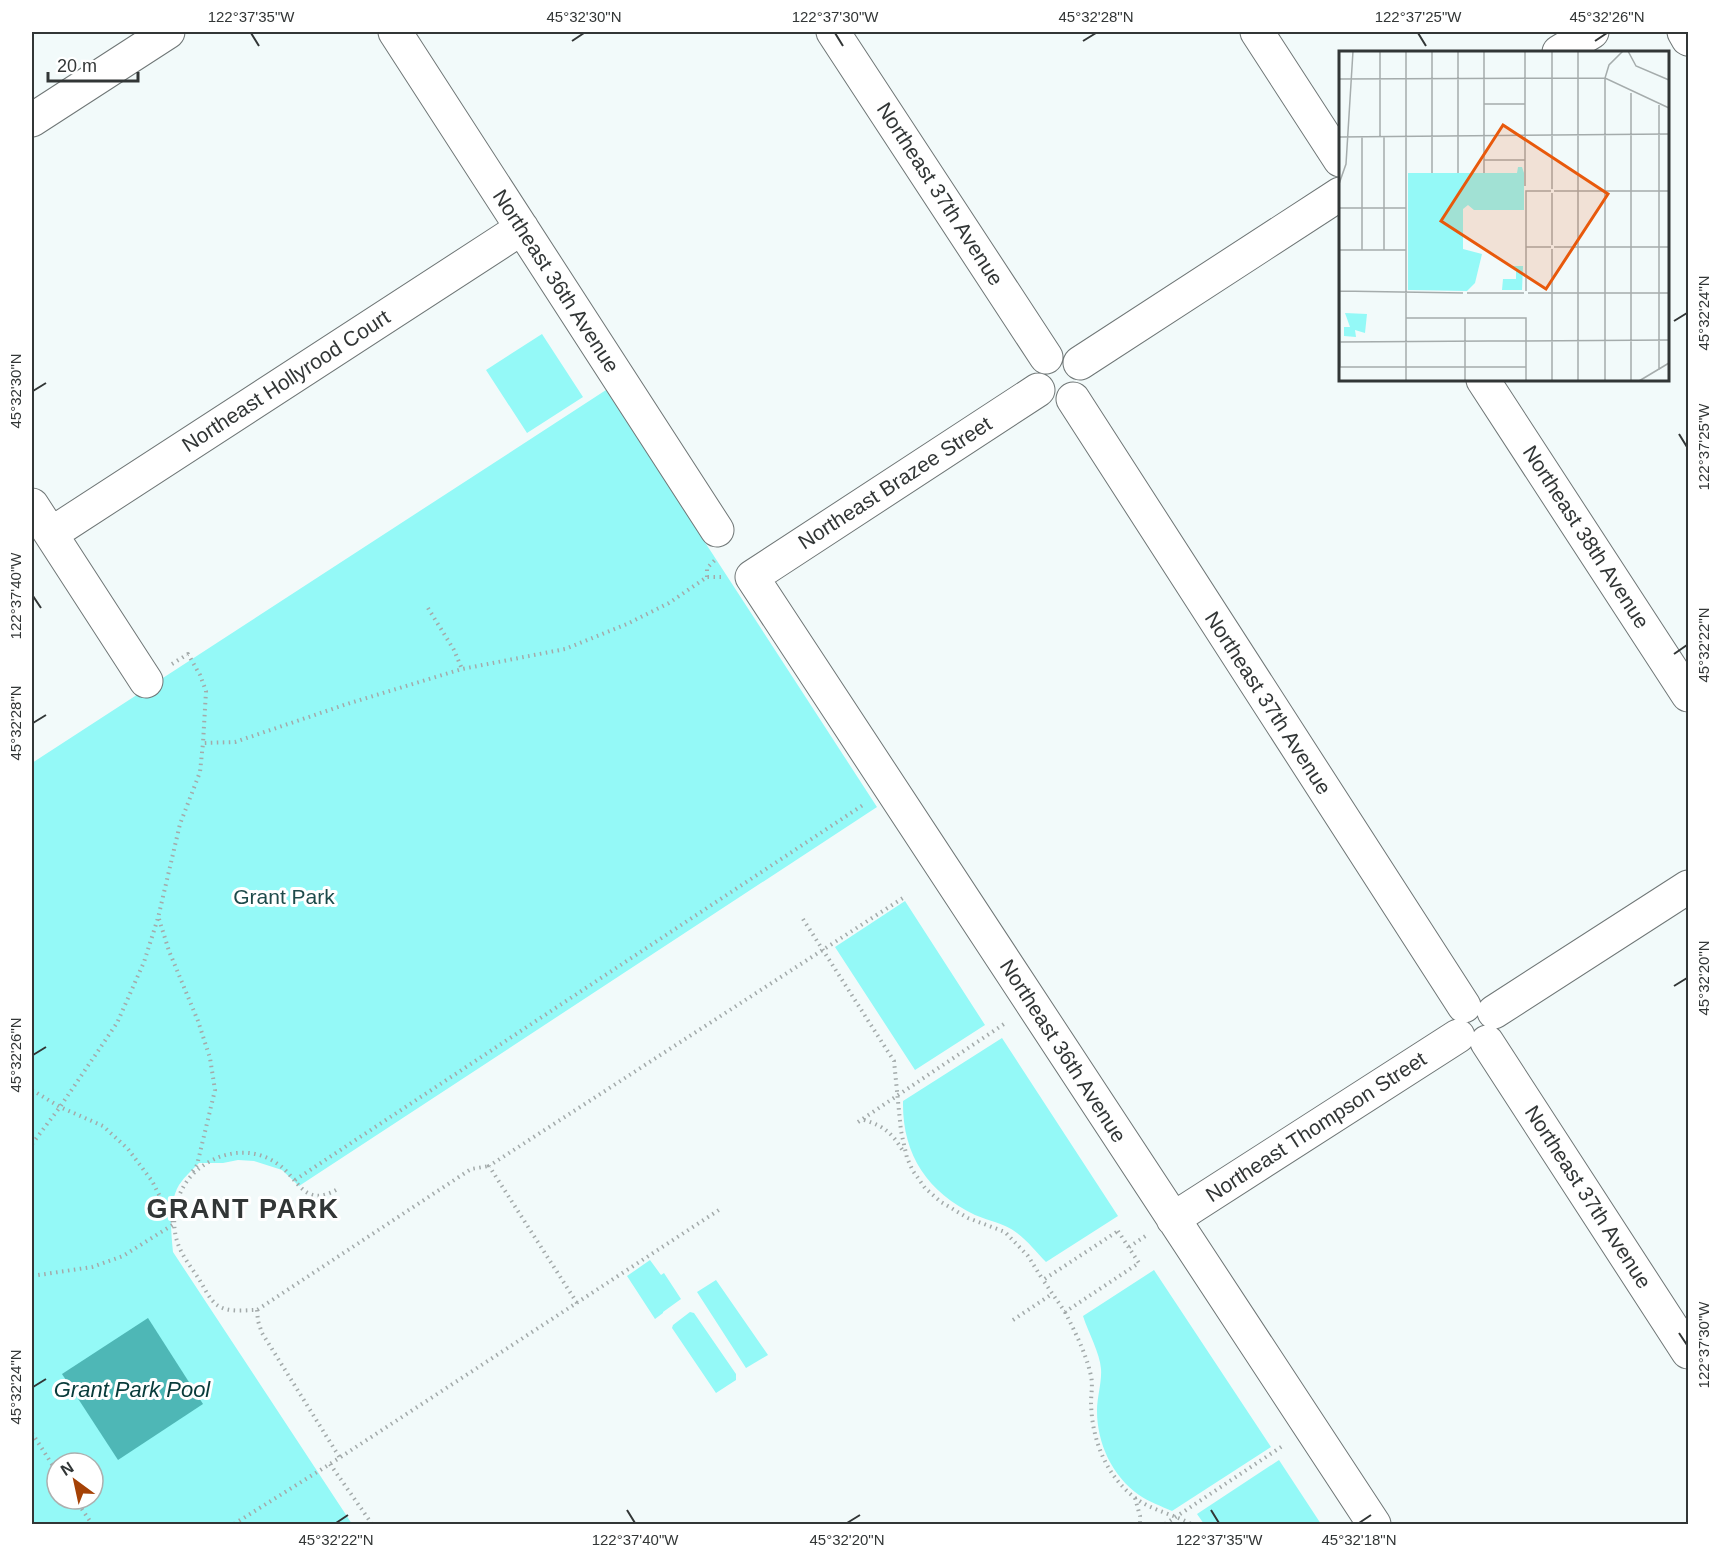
<svg xmlns="http://www.w3.org/2000/svg" width="1720" height="1556" viewBox="0 0 1720 1556" font-family="Arial,sans-serif">
  <style>
    .green { fill: #94f9f7; fill-rule: evenodd }
    .water { fill: #4eb7b6 }
    .lines { fill: none; stroke-linecap: round; stroke-linejoin: round }
    .street-casing { stroke: #6f7676; stroke-width: 35 }
    .secondary-casing { stroke: #6f7676; stroke-width: 35 }
    .path { stroke: #a3aaaa; stroke-width: 4; stroke-dasharray: 1.5 4.5; stroke-linecap: butt }
    .street { stroke: #fff; stroke-width: 33 }
    .secondary { stroke: #fff; stroke-width: 33 }
    .ticks { fill: none; stroke: #323636; stroke-width: 2 }
    .labels { text-anchor: middle; stroke-width: 6; stroke-linejoin: round; paint-order: stroke }
    .street-label { font-size: 21px; fill: #323636; stroke: #fff }
    .park-label { font-size: 21px; fill: #1d4b4b; stroke: #fff }
    .water-label { font-size: 22px; font-style: italic; fill: #083b3a; stroke: #fff }
    .district-label { font-size: 27px; font-weight: bold; letter-spacing: 1.5px; fill: #323636; stroke: #fff }
    .inset-road { fill: none; stroke: #a5acac; stroke-width: 1.5 }
    .view { fill: #e8590c; fill-opacity: 0.15; stroke: #e8590c; stroke-width: 3 }
    .inset-edge { fill: none; stroke: #323636; stroke-width: 3 }
    .neatline { fill: none; stroke: #323636; stroke-width: 2 }
    .ticks-label { font-size: 15px; text-anchor: middle; fill: #323636 }
  </style>
  <rect width="100%" height="100%" fill="#f2fafa"/>
  <!-- green -->
  <path class="green" d="M 542,334 L 583,397 L 527,433 L 486,370 Z
    M 606,390 L 877,807 L 299,1186 L 282,1170 L 254,1161 L 238,1160 L 223,1163 L 199,1163 C 193,1169 185,1176 179,1185 C 168,1204 171,1231 173,1252 L 352,1524 L 32,1524 L 32,763 ZM 57,1463 L 93,1463 L 93,1499 L 57,1499 Z
    M 905,901 L 985,1025 L 915,1070 L 835,947 Z
    M 1002,1038 L 1118,1216 L 1046,1262 C 1037,1253 1028,1241 1017,1233 C 1004,1223 989,1221 975,1215 C 927,1192 902,1154 903,1101 Z
    M 650,1260 L 661,1275 L 664,1273 L 681,1299 L 663,1312 L 663,1313 L 655,1319 L 627,1276 Z
    M 1154,1270 L 1271,1447 L 1172,1511 C 1161,1506 1149,1502 1139,1495 C 1112,1476 1097,1443 1097,1411 C 1097,1397 1102,1382 1101,1369 C 1100,1353 1088,1332 1083,1316 Z
    M 716,1280 L 768,1355 L 746,1368 L 697,1292 Z
    M 690,1312 L 694,1313 L 736,1374 L 736,1380 L 716,1393 L 672,1328 L 673,1325 Z
    M 1279,1460 L 1321,1524 L 1204,1524 L 1197,1514 Z"/>
  <!-- water -->
  <path class="water" d="M 148,1318 L 203,1404 L 118,1460 L 62,1374 Z"/>
  <g class="lines">
    <defs>
      <path id="street" d="M 395,32 L 717,530
        M 833,32 L 1046,357
        M 1257,32 L 1340,160
        M 1684,32 L 1688,39
        M 1559,52 L 1592,32
        M 1080,363 L 1340,194
        M 1483,380 L 1688,695
        M 1038,390 L 752,577 C 958,894 1167,1209 1374,1524
        M 1073,399 L 1464,1006
        M 32,505 L 146,681
        M 51,534 L 522,228
        M 1494,1012 L 1688,887
        M 1487,1042 L 1688,1352
        M 1173,1219 L 1458,1036"/>
      <path id="secondary" d="M 32,120 L 168,32"/>
    </defs>
    <!-- street casing -->
    <use href="#street" class="street-casing"/>
    <!-- secondary casing -->
    <use href="#secondary" class="secondary-casing"/>
    <!-- path -->
    <path class="path" d="M 707,577 L 707,568 L 715,560
      M 428,608 L 454,650 L 462,669
      M 172,664 L 188,654 L 200,675 L 206,691 L 203,743
      M 159,919 L 169,951 L 198,1021 L 210,1058 L 215,1090 L 197,1165 L 191,1174
      M 803,919 L 894,1061 L 901,1131 L 907,1158 L 913,1171 L 925,1188 L 941,1202 L 968,1218 L 1005,1232 L 1028,1256 L 1043,1280
      M 32,1090 L 60,1107 L 103,1126 L 128,1149 L 152,1181 L 174,1224 L 123,1256 L 92,1267 L 32,1276
      M 864,1120 C 884,1126 892,1133 903,1151
      M 858,1122 L 1007,1022
      M 32,1144 L 60,1107 L 117,1023 L 144,962 L 158,918 L 180,824 L 200,772 L 203,743 L 235,742 L 350,703 L 462,669 L 565,649 L 627,624 L 669,603 L 707,577 L 721,577
      M 295,1180 L 863,805
      M 336,1190 C 329,1194 319,1198 310,1194 C 300,1190 292,1176 284,1169 C 258,1145 221,1149 196,1171 C 174,1191 168,1225 181,1251 C 186,1261 193,1270 199,1279 C 204,1287 209,1299 217,1305 C 228,1313 244,1310 257,1310 L 471,1169 L 489,1166
      M 1118,1231 L 1139,1263 L 1065,1312 L 1043,1280 Z
      M 1129,1247 L 1147,1235
      M 577,1303 L 489,1166 L 906,896
      M 257,1310 L 258,1321 L 262,1333 L 340,1458
      M 1065,1312 C 1075,1332 1086,1353 1091,1376 C 1093,1385 1091,1394 1091,1403 C 1092,1439 1105,1474 1134,1497 C 1150,1510 1173,1514 1191,1524
      M 1013,1320 L 1052,1294
      M 32,1433 L 57,1472
      M 330,1464 L 372,1524
      M 1135,1498 L 1140,1516 L 1140,1524
      M 75,1499 L 92,1524
      M 234,1524 L 330,1464 L 722,1208
      M 1165,1524 L 1284,1445"/>
    <!-- street -->
    <use href="#street" class="street"/>
    <!-- secondary -->
    <use href="#secondary" class="secondary"/>
  </g>
  <!-- ticks -->
  <path class="ticks" d="M 251,33 L 259,46M 835,33 L 843,46M 1418,33 L 1426,46M 572,41 L 584,33M 1083,41 L 1096,33M 1595,41 L 1607,33M 1674,321 L 1687,313M 33,391 L 46,383M 1679,434 L 1687,447M 33,596 L 41,608M 1674,654 L 1687,645M 33,723 L 46,715M 1674,986 L 1687,978M 33,1055 L 46,1047M 1679,1333 L 1687,1345M 33,1387 L 46,1379M 627,1510 L 635,1523M 1211,1510 L 1219,1523M 336,1523 L 348,1515M 847,1523 L 860,1515M 1359,1523 L 1371,1515"/>
  <g class="labels">
    <!-- street labels -->
    <g class="street-label">
      <text transform="translate(940 194) rotate(57)" y="7">Northeast 37th Avenue</text>
      <text transform="translate(556 281) rotate(57)" y="7">Northeast 36th Avenue</text>
      <text transform="translate(286 381) rotate(-33)" y="7">Northeast Hollyrood Court</text>
      <text transform="translate(895 483) rotate(-33)" y="7">Northeast Brazee Street</text>
      <text transform="translate(1586 537) rotate(57)" y="7">Northeast 38th Avenue</text>
      <text transform="translate(1268 703) rotate(57)" y="7">Northeast 37th Avenue</text>
      <text transform="translate(1063 1051) rotate(57)" y="7">Northeast 36th Avenue</text>
      <text transform="translate(1316 1127) rotate(-33)" y="7">Northeast Thompson Street</text>
      <text transform="translate(1588 1197) rotate(57)" y="7">Northeast 37th Avenue</text>
    </g>
    <!-- park labels -->
    <g class="park-label">
      <text x="284" y="904">Grant Park</text>
    </g>
    <!-- water labels -->
    <g class="water-label">
      <text x="132" y="1397">Grant Park Pool</text>
    </g>
    <!-- district labels -->
    <g class="district-label">
      <text x="243" y="1218">GRANT PARK</text>
    </g>
  </g>
  <!-- overview -->
  <g transform="translate(1339 51)">
    <rect width="330" height="330" fill="#f2fafa"/>
    <path d="M 179,116 L 183,116 L 185,122 L 185,159 L 135,159 L 129,154 L 124,158 L 124,198 L 143,203 L 136,232 L 128,240 L 69,239 L 69,122 L 178,122 ZM 172,215 L 184,215 L 183,239 L 163,239 L 164,228 L 177,228 L 177,217 ZM 6,262 L 28,263 L 26,282 L 16,279 L 17,286 L 5,285 L 5,276 L 11,276 Z" fill="#94f9f7"/>
    <path class="inset-road" d="M 41,0 L 41,86M 67,0 L 67,330M 93,0 L 93,122M 119,0 L 119,122M 145,0 L 145,122M 186,0 L 186,135M 213,0 L 213,138M 239,0 L 239,330M 289,0 L 297,15 L 330,29M 0,28 L 266,27 L 330,57M 145,53 L 186,53M 0,86 L 330,83M 23,86 L 23,199M 45,86 L 45,199M 145,109 L 186,109M 215,140 L 330,140M 0,157 L 67,157M 213,194 L 213,142M 187,196 L 212,196M 215,196 L 330,196M 0,199 L 67,199M 0,240 L 124,242M 187,240 L 187,140 L 212,140M 128,242 L 185,242M 189,242 L 330,242M 67,267 L 187,267 L 187,330M 0,291 L 330,289M 0,316 L 187,316M 1,316 L 0,133 L 7,113 L 14,0M 320,319 L 320,54M 126,330 L 126,267M 213,330 L 213,198M 266,330 L 266,27 L 270,14 L 284,0M 292,330 L 292,42M 300,330 L 330,312"/>
    <path class="view" d="M 164,74 L 269,143 L 207,238 L 102,170 Z"/>
    <rect width="330" height="330" class="inset-edge"/>
  </g>
  <!-- border -->
  <rect width="1720" height="1556" fill="none" stroke="#ffffff" stroke-width="66"/>
  <!-- north arrow -->
  <g transform="translate(75 1481) rotate(327)"><circle r="28" fill="#ffffff" stroke="#adafaf" stroke-width="1.5"/>
  <path d="M0-4.5L10 22L0 15L-10 22Z" fill="#a54206"/>
  <text y="-9" font-size="16" font-weight="bold" text-anchor="middle" fill="#323636">N</text>
  </g>
  <!-- scale -->
  <path d="M48 72v9h90v-9" fill="none" stroke="#323636" stroke-width="3"/>
  <text x="57" y="72" font-size="18" fill="#323636" stroke="#ffffff" stroke-width="4.5" paint-order="stroke">20 m</text>
  <rect x="33" y="33" width="1654" height="1490" class="neatline"/>
  <g class="ticks-label">
    <text x="251" y="22">122°37'35"W</text>
    <text x="584" y="22">45°32'30"N</text>
    <text x="835" y="22">122°37'30"W</text>
    <text x="1096" y="22">45°32'28"N</text>
    <text x="1418" y="22">122°37'25"W</text>
    <text x="1607" y="22">45°32'26"N</text>
    <text transform="translate(1704 313) rotate(-90)" y="5">45°32'24"N</text>
    <text transform="translate(16 391) rotate(-90)" y="5">45°32'30"N</text>
    <text transform="translate(1704 447) rotate(-90)" y="5">122°37'25"W</text>
    <text transform="translate(16 596) rotate(-90)" y="5">122°37'40"W</text>
    <text transform="translate(1704 645) rotate(-90)" y="5">45°32'22"N</text>
    <text transform="translate(16 723) rotate(-90)" y="5">45°32'28"N</text>
    <text transform="translate(1704 978) rotate(-90)" y="5">45°32'20"N</text>
    <text transform="translate(16 1055) rotate(-90)" y="5">45°32'26"N</text>
    <text transform="translate(1704 1345) rotate(-90)" y="5">122°37'30"W</text>
    <text transform="translate(16 1387) rotate(-90)" y="5">45°32'24"N</text>
    <text x="336" y="1545">45°32'22"N</text>
    <text x="635" y="1545">122°37'40"W</text>
    <text x="847" y="1545">45°32'20"N</text>
    <text x="1219" y="1545">122°37'35"W</text>
    <text x="1359" y="1545">45°32'18"N</text>
  </g>
</svg>
